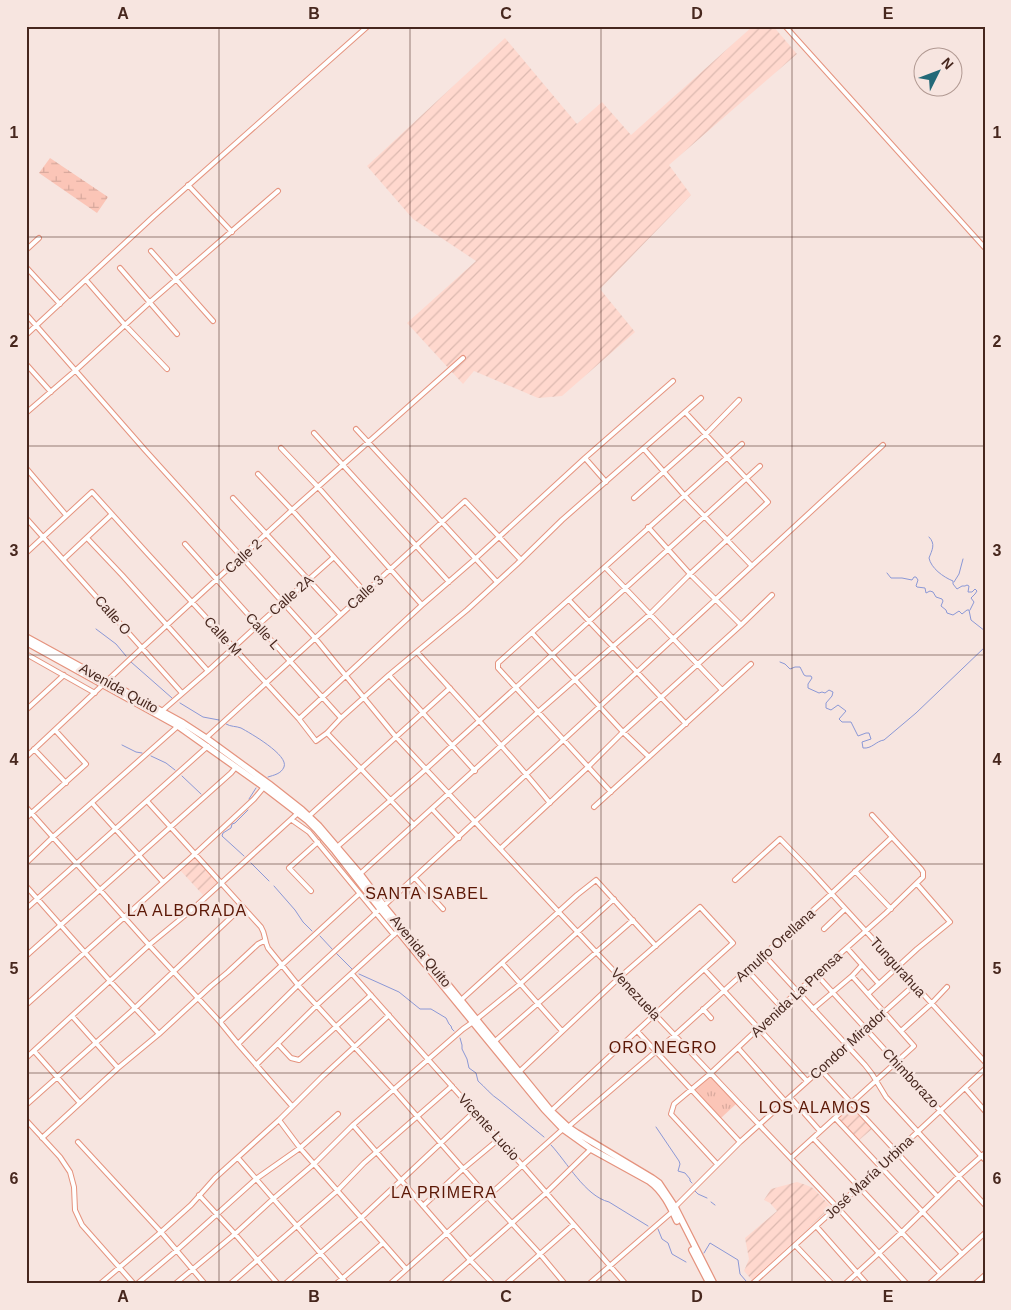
<svg xmlns="http://www.w3.org/2000/svg" width="1011" height="1310" viewBox="0 0 1011 1310" font-family="Helvetica,sans-serif">
  <style>
    .industrial { fill: url(#industrial-furrows) }
    .wetland { fill: url(#wetland-marsh) }
    .park { fill: url(#park-tufts) }
    .lines { fill: none; stroke-linecap: round; stroke-linejoin: round }
    .stream { stroke: #8b98d6; stroke-width: 1 }
    .minor-casing { stroke: #e5937e; stroke-width: 6 }
    .highway-casing { stroke: #e5937e; stroke-width: 8 }
    .minor { stroke: #fff; stroke-width: 4 }
    .highway { stroke: #fff; stroke-width: 5.5 }
    .grid { fill: none; stroke: #47271e; stroke-width: 1; stroke-opacity: 0.55 }
    .labels { text-anchor: middle; stroke-width: 5; stroke-linejoin: round; paint-order: stroke }
    .street-label { font-size: 14px; fill: #47271e; stroke: #f7e5e0 }
    .quarter-label { font-size: 16px; letter-spacing: 1px; fill: #5b1705; stroke: #f7e5e0 }
    .neatline { fill: none; stroke: #47271e; stroke-width: 2 }
    .grid-label { font-size: 16px; text-anchor: middle; font-weight: bold; fill: #47271e }
  </style>
  <defs>
    <pattern id="industrial-furrows" width="10" height="10" patternUnits="userSpaceOnUse" patternTransform="scale(1.25)"><rect width="10" height="10" fill="#ffd8ce"/><path d="M-1 1l2-2M0 10L10 0M9 11l2-2" fill="none" stroke="#dcb9b0"/></pattern>
    <pattern id="wetland-marsh" width="20" height="14" patternUnits="userSpaceOnUse" patternTransform="scale(1.25)"><rect width="20" height="14" fill="#fbc5b7"/><path d="M1 5h8M5 5V1M11 12h8M15 12V8" fill="none" stroke="#d8a99d"/></pattern>
    <pattern id="park-tufts" width="24" height="20" patternUnits="userSpaceOnUse" patternTransform="scale(1.25)"><rect width="24" height="20" fill="#fbc5b7"/><path d="M3 7l-1-3M5 7V3M7 7l1-3M15 17l-1-3M17 17v-4M19 17l1-3" fill="none" stroke="#d8a99d"/></pattern>
  </defs>
  <rect width="100%" height="100%" fill="#f7e5e0"/>
  <!-- industrial -->
  <path class="industrial" d="M 753,26 L 773,26 L 797,54 L 669,165 L 691,195 L 600,289 L 635,332 L 562,396 L 538,398 L 474,371 L 463,384 L 407,323 L 476,261 L 413,219 L 367,166 L 505,38 L 577,124 L 602,102 L 631,135 Z
    M 195,857 L 217,882 L 203,895 L 180,870 Z
    M 851,1106 L 872,1129 L 858,1141 L 837,1118 Z
    M 797,1182 L 806,1185 L 813,1188 L 831,1207 L 752,1280 L 744,1271 L 749,1259 L 745,1238 L 777,1211 L 770,1203 L 764,1200 L 771,1189 Z"/>
  <!-- wetland -->
  <path class="wetland" d="M 50,158 L 108,197 L 97,213 L 39,173 Z"/>
  <!-- park -->
  <path class="park" d="M 710,1075 L 736,1104 L 721,1118 L 695,1089 Z"/>
  <g class="lines">
    <!-- stream -->
    <path class="stream" d="M 929,537 C 936,544 932,550 929,558 C 931,568 943,577 953,581 L 953,584 L 957,589 L 962,586 L 965,586 L 967,585 L 969,586 L 968,592 L 972,592 L 975,589 L 977,591 L 975,594 L 971,598 L 974,602 L 970,610
      M 887,573 L 891,578 L 902,578 L 912,580 L 914,577 L 916,577 L 918,580 L 916,586 L 917,587 L 925,588 L 926,593 L 930,591 L 933,592 L 936,597 L 942,599 L 943,601 L 941,606 L 946,610 L 947,613 L 953,615 L 959,611 L 962,614 L 967,610 L 969,610 L 971,620 L 985,631
      M 954,582 L 959,574 L 963,559
      M 96,629 L 116,644 L 126,656
      M 131,662 L 172,698
      M 780,662 L 785,664 L 790,669 L 795,667 L 800,667 L 804,675 L 806,676 L 811,676 L 812,678 L 808,684 L 808,688 L 819,693 L 822,692 L 825,693 L 829,690 L 833,692 L 832,696 L 826,703 L 826,708 L 831,710 L 838,705 L 846,711 L 839,719 L 842,722 L 851,722 L 858,736 L 866,733 L 869,733 L 871,739 L 862,742 L 863,748 C 872,749 876,741 884,740 L 916,713 L 985,647
      M 180,703 L 203,717 L 219,720
      M 226,724 C 231,727 236,726 241,728 C 250,733 289,755 284,767 C 281,774 274,775 268,777
      M 122,745 L 136,752 L 142,753
      M 151,756 L 166,763 L 175,770
      M 182,776 L 201,794
      M 249,799 L 256,788
      M 244,856 L 222,836 L 223,833 L 231,828 L 232,824 L 235,823 L 248,810
      M 251,863 L 269,881
      M 274,886 L 295,910 L 303,922 L 312,931
      M 320,936 L 333,950
      M 336,953 L 352,969
      M 359,974 L 399,992 L 420,1009 L 431,1009 L 446,1018 L 449,1024 L 451,1026 L 452,1029 L 454,1031
      M 460,1038 L 462,1045 L 462,1049 L 467,1059 L 469,1068 L 476,1073 L 478,1081 C 485,1087 491,1095 499,1100 L 544,1137
      M 656,1127 L 679,1161 L 680,1164 L 678,1171 L 685,1173 L 690,1179 L 690,1181 L 692,1183
      M 551,1145 C 567,1162 585,1196 609,1202 L 648,1226
      M 695,1191 L 698,1194 L 707,1198
      M 711,1202 L 715,1205
      M 658,1229 L 662,1239 L 668,1243 L 672,1254 L 686,1262
      M 704,1253 L 710,1243 L 738,1260 L 740,1274 L 746,1281"/>
    <defs>
      <path id="minor" d="M 785,26 L 985,248
        M 188,185 L 232,232
        M 26,250 L 39,238
        M 151,251 L 213,321
        M 26,267 L 60,304
        M 120,268 L 177,334
        M 86,280 L 125,325 L 167,369
        M 26,314 L 145,450 L 315,638 L 396,737 L 596,952 L 837,1207 L 907,1284
        M 26,335 L 154,216 L 368,26
        M 26,364 L 51,392
        M 26,413 L 76,370 L 150,302 L 278,191
        M 356,429 L 497,582
        M 314,433 L 449,582
        M 281,448 L 318,487 L 422,605
        M 644,449 L 684,495 L 752,566
        M 585,458 L 606,482
        M 26,468 L 66,515
        M 258,474 L 292,510 L 365,592
        M 233,498 L 340,614
        M 634,498 L 705,435 L 739,400
        M 26,518 L 182,693
        M 648,527 L 690,574 L 741,625
        M 87,538 L 122,575 L 208,671
        M 185,544 L 341,718
        M 26,553 L 92,492 L 147,553 L 299,719 L 316,741 L 327,733 L 341,718 L 389,675 L 467,610 L 517,564 L 562,520 L 685,412 L 701,398
        M 64,559 L 112,514
        M 605,567 L 722,690
        M 569,600 L 686,724
        M 532,633 L 623,732 L 649,757
        M 417,652 C 462,702 508,751 550,803
        M 26,654 L 95,693
        M 389,675 L 475,771
        M 26,710 L 64,675
        M 162,711 L 208,671 L 258,625 L 334,557
        M 299,719 L 422,605 L 475,559 L 585,458 L 673,381
        M 327,733 L 414,825
        M 206,738 L 465,501 L 521,560
        M 34,749 L 66,783
        M 26,757 L 142,648 L 292,510 L 463,358
        M 611,792 L 498,668 L 498,663 L 742,444
        M 147,801 L 261,927 C 266,935 264,940 268,948 L 298,985 L 394,1090 L 487,1196 L 540,1254 L 565,1284
        M 92,803 L 163,882
        M 26,807 L 149,945 L 220,1022 L 238,1044 L 292,1106
        M 594,807 L 751,664
        M 432,809 L 459,838
        M 309,816 L 450,688
        M 26,818 L 86,764 L 55,730
        M 292,820 L 309,832 L 394,935
        M 337,847 L 425,770 L 760,466
        M 500,849 L 588,767 L 623,732 L 741,625 L 772,595
        M 26,863 L 53,837 L 178,726
        M 855,871 L 891,909
        M 360,874 L 538,712 L 649,615 L 690,574 L 768,502 L 685,412
        M 415,878 L 443,909
        M 735,880 L 780,839 L 811,871 L 985,1062
        M 26,886 L 110,981 L 159,1034
        M 311,891 L 289,868 L 318,842
        M 26,909 L 208,746
        M 824,929 L 845,909
        M 847,948 L 879,984
        M 764,955 L 865,1065 L 872,1074 L 886,1097 L 985,1205
        M 26,956 L 231,773 L 236,767
        M 502,963 L 562,1031
        M 704,969 L 807,1081
        M 747,970 L 781,1007
        M 352,974 L 522,1165 L 624,1282
        M 816,974 L 985,1160
        M 868,994 L 917,949 L 950,922 L 917,884
        M 461,1000 L 577,895 L 596,880 L 656,946
        M 26,1005 L 195,854 L 254,799 L 264,787
        M 703,1009 L 711,1018
        M 813,1009 L 852,976 L 862,965
        M 72,1016 L 118,1068
        M 477,1019 L 520,984 L 614,899
        M 220,1022 L 359,894
        M 637,1031 L 740,1142
        M 901,1031 L 931,1004 L 947,987
        M 494,1042 L 633,920
        M 238,1044 L 298,985 L 883,445
        M 278,1044 L 291,1058 L 299,1060 L 371,995
        M 738,1048 L 785,1101
        M 34,1051 L 80,1103
        M 26,1058 L 149,945 L 195,907 L 298,813
        M 256,1065 L 317,1005 L 398,931
        M 820,1069 L 938,1197
        M 519,1072 L 620,977 L 700,907 L 733,943 L 682,989 L 551,1111
        M 965,1088 L 985,1111
        M 790,1097 L 820,1131
        M 26,1105 L 135,1008 L 242,907
        M 835,1118 L 962,1254
        M 26,1120 L 60,1157 L 70,1172 L 74,1187 L 75,1210 L 82,1225 L 134,1284
        M 279,1120 L 300,1148 L 406,1269
        M 353,1125 L 470,1260 L 493,1284
        M 568,1127 L 675,1035 L 831,894 L 892,837
        M 42,1138 L 118,1068 L 159,1034 L 211,986 L 228,972 L 258,944 L 264,941
        M 813,1138 L 940,1273
        M 78,1142 L 161,1232 L 205,1284
        M 238,1158 L 347,1284
        M 791,1158 L 914,1046 L 852,976
        M 717,1164 L 671,1114 L 674,1104 L 711,1073 L 797,992 L 886,913 L 923,877 L 923,872 L 921,869 L 872,815
        M 199,1195 L 235,1234 L 278,1284
        M 423,1206 L 463,1169 L 499,1139
        M 816,1226 L 867,1284
        M 795,1245 L 832,1284
        M 100,1284 L 161,1232 L 191,1205 L 215,1178 L 279,1120 L 323,1076 L 389,1015
        M 137,1284 L 176,1251 L 256,1179 L 300,1148 L 338,1114
        M 175,1284 L 235,1234 L 273,1199 L 314,1164 L 353,1125 L 463,1029 L 473,1022
        M 230,1284 L 298,1225 L 337,1191 L 364,1163 L 452,1086
        M 285,1284 L 361,1218 L 475,1111
        M 336,1284 L 383,1243
        M 390,1284 L 563,1129
        M 443,1284 L 546,1193 L 591,1149
        M 506,1284 L 573,1225
        M 589,1284 L 672,1212 L 675,1207 L 740,1142 L 914,985
        M 752,1284 L 837,1207 L 985,1069
        M 845,1284 L 902,1232 L 958,1177 L 985,1153
        M 929,1284 L 985,1233
        M 975,1284 L 985,1275"/>
      <path id="highway" d="M 26,637 L 183,723 L 206,738 L 269,784 L 302,810 L 319,826 L 360,874 L 384,906 L 551,1111 L 568,1127 L 577,1133 L 652,1178 L 659,1183 L 675,1207 L 714,1284
        M 26,642 L 178,726 L 264,787 L 307,820 L 316,829 L 335,851 L 381,910 L 544,1109 L 563,1129 L 591,1149 L 649,1181 C 663,1191 670,1206 677,1221
        M 692,1250 L 708,1281"/>
    </defs>
    <!-- minor casing -->
    <use href="#minor" class="minor-casing"/>
    <!-- highway casing -->
    <use href="#highway" class="highway-casing"/>
    <!-- minor -->
    <use href="#minor" class="minor"/>
    <!-- highway -->
    <use href="#highway" class="highway"/>
  </g>
  <!-- grid -->
  <path class="grid" d="M 219,26 L 219,1284M 410,26 L 410,1284M 601,26 L 601,1284M 792,26 L 792,1284M 26,237 L 985,237M 26,446 L 985,446M 26,655 L 985,655M 26,864 L 985,864M 26,1073 L 985,1073"/>
  <g class="labels">
    <!-- street labels -->
    <g class="street-label">
      <text transform="translate(243 556) rotate(-42)" y="5">Calle 2</text>
      <text transform="translate(365 592) rotate(-42)" y="5">Calle 3</text>
      <text transform="translate(291 595) rotate(-41)" y="5">Calle 2A</text>
      <text transform="translate(113 615) rotate(49)" y="5">Calle O</text>
      <text transform="translate(263 631) rotate(48)" y="5">Calle L</text>
      <text transform="translate(223 636) rotate(47)" y="5">Calle M</text>
      <text transform="translate(119 688) rotate(29)" y="5">Avenida Quito</text>
      <text transform="translate(775 945) rotate(-42)" y="5">Arnulfo Orellana</text>
      <text transform="translate(421 951) rotate(51)" y="5">Avenida Quito</text>
      <text transform="translate(898 967) rotate(48)" y="5">Tungurahua</text>
      <text transform="translate(636 994) rotate(47)" y="5">Venezuela</text>
      <text transform="translate(796 994) rotate(-43)" y="5">Avenida La Prensa</text>
      <text transform="translate(848 1044) rotate(-42)" y="5">Condor Mirador</text>
      <text transform="translate(911 1078) rotate(47)" y="5">Chimborazo</text>
      <text transform="translate(489 1127) rotate(48)" y="5">Vicente Lucio</text>
      <text transform="translate(869 1177) rotate(-43)" y="5">José María Urbina</text>
    </g>
    <!-- quarter labels -->
    <g class="quarter-label">
      <text x="427" y="899">SANTA ISABEL</text>
      <text x="187" y="916">LA ALBORADA</text>
      <text x="663" y="1053">ORO NEGRO</text>
      <text x="815" y="1113">LOS ALAMOS</text>
      <text x="444" y="1198">LA PRIMERA</text>
    </g>
  </g>
  <!-- border -->
  <rect width="1011" height="1310" fill="none" stroke="#f7e5e0" stroke-width="55"/>
  <!-- north arrow -->
  <g transform="translate(938 72) rotate(48)"><circle r="24" fill="#f7e5e0" stroke="#b19992"/>
  <path d="M0-4L9 19L0 12L-9 19Z" fill="#236978"/>
  <text y="-8" font-size="14" font-weight="bold" text-anchor="middle" fill="#47271e">N</text>
  </g>
  <rect x="28" y="28" width="956" height="1254" class="neatline"/>
  <g class="grid-label">
    <text x="123" y="19">A</text>
    <text x="314" y="19">B</text>
    <text x="506" y="19">C</text>
    <text x="697" y="19">D</text>
    <text x="888" y="19">E</text>
    <text x="14" y="138">1</text>
    <text x="997" y="138">1</text>
    <text x="14" y="347">2</text>
    <text x="997" y="347">2</text>
    <text x="14" y="556">3</text>
    <text x="997" y="556">3</text>
    <text x="14" y="765">4</text>
    <text x="997" y="765">4</text>
    <text x="14" y="974">5</text>
    <text x="997" y="974">5</text>
    <text x="14" y="1184">6</text>
    <text x="997" y="1184">6</text>
    <text x="123" y="1302">A</text>
    <text x="314" y="1302">B</text>
    <text x="506" y="1302">C</text>
    <text x="697" y="1302">D</text>
    <text x="888" y="1302">E</text>
  </g>
</svg>
